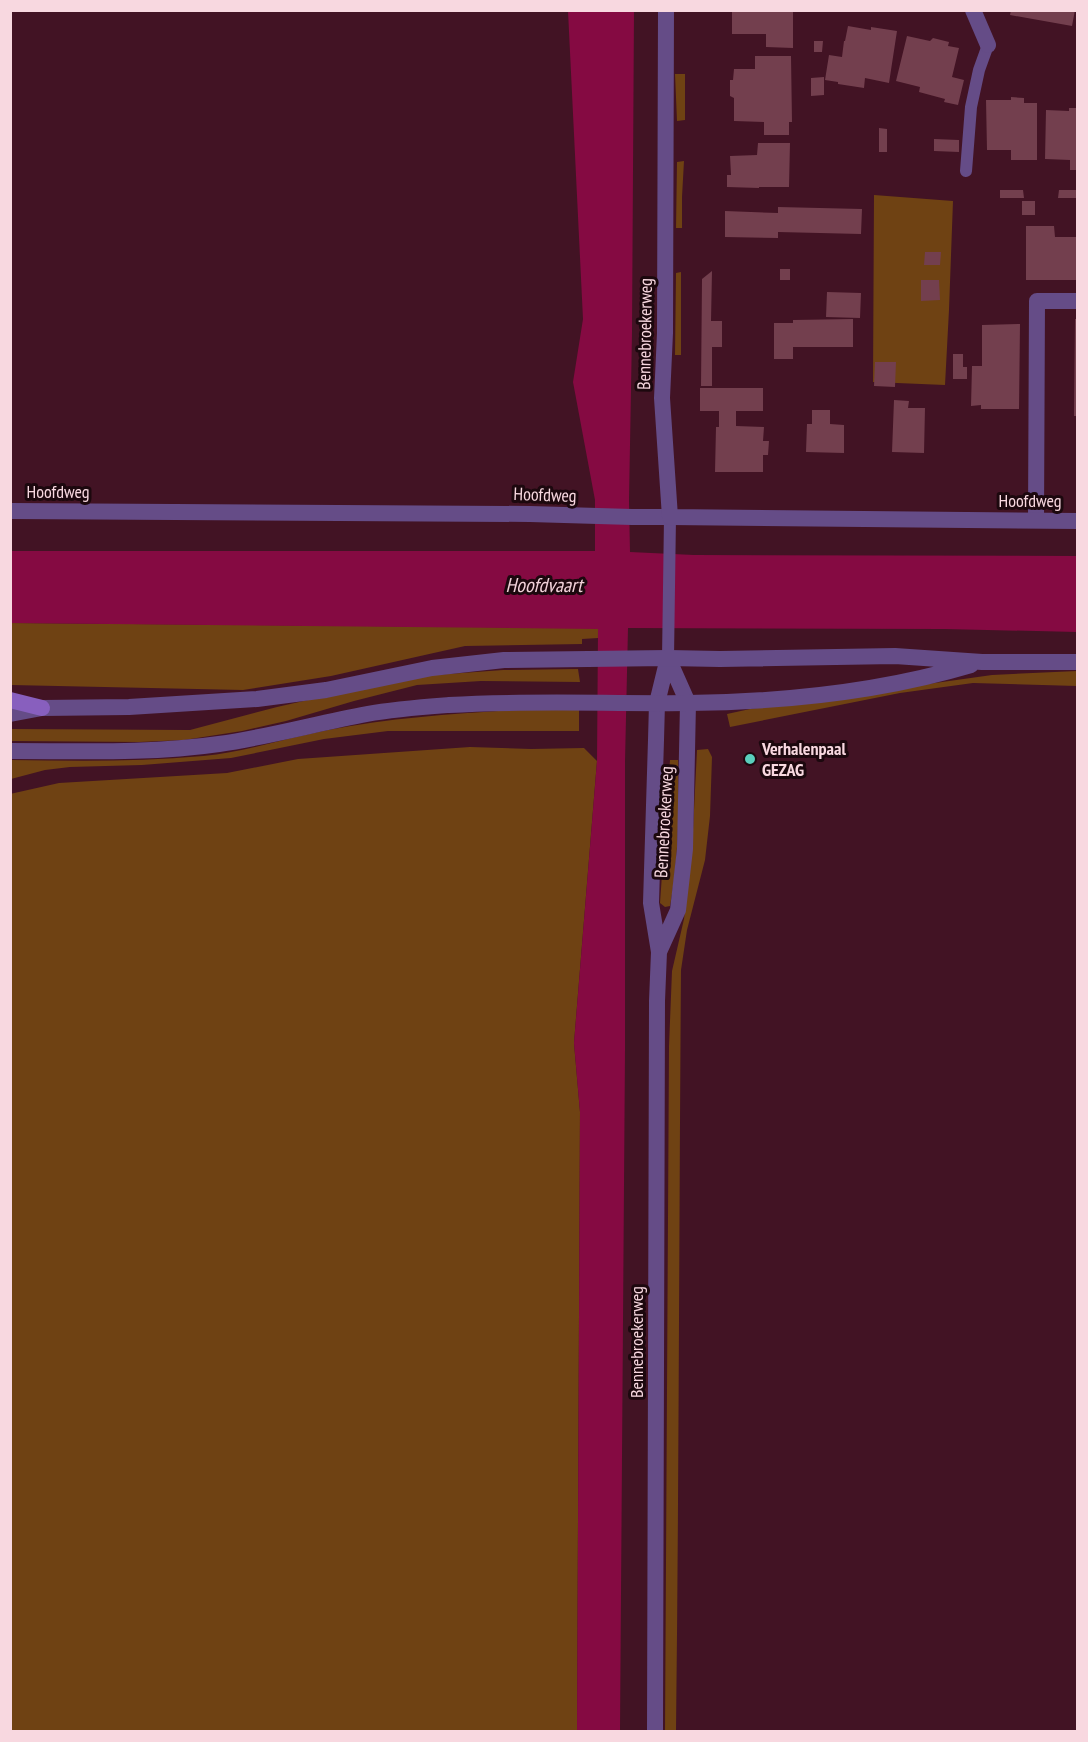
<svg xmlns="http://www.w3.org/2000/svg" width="1088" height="1742" viewBox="0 0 1088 1742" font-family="'PT Sans Narrow',sans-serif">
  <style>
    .green { fill: #6f4213 }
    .water { fill: #850a42 }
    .building { fill: #733f4e }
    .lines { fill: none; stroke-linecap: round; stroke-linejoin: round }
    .service { stroke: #654c87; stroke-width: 12 }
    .minor { stroke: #654c87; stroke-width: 16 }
    .tertiary { stroke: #654c87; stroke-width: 16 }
    .secondary { stroke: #885fbe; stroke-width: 16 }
    .poi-dot { fill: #5acebc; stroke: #1c080e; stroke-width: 2 }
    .labels { text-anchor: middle; stroke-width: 6; stroke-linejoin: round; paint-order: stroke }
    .street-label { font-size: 18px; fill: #f8d8e0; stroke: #1c080e }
    .poi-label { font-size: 18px; font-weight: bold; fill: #f8d8e0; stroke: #1c080e; text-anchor: start }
    .water-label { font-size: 20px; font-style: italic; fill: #f2d2da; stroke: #1c080e }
  </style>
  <rect width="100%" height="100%" fill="#421324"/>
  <!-- green -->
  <path class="green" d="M 675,74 L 685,74 L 685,120 L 677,121 Z
    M 684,161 L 682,197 L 682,228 L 676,228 L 677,162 Z
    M 874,195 L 953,201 L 949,310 L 945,385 L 873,382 Z
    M 681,272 L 681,355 L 675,355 L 676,273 Z
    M 11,623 L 598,628 L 598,638 L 582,639 L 582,644 L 465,646 L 331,676 L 243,690 L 11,685 Z
    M 578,669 L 580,682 L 481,681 L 417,685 L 354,701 L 286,721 L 242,731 L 184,740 L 139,742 L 11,741 L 11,729 L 190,730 L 277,707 L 361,688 L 421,676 L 503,670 Z
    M 1077,671 L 1077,686 L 973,683 L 900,693 L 730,727 L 727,714 L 750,709 L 992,675 Z
    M 515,710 L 579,710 L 579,731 L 388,731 L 324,739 L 231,758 L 142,765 L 70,767 L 45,770 L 11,779 L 11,760 C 74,761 139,762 203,756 C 245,752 286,738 328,730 C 390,718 452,714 515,710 Z
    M 470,747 L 531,749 L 584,748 L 597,761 L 574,1043 L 580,1112 L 577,1731 L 11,1731 L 10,794 L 59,783 L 227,773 L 298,759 Z
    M 708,749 L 712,757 L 710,816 L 705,860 L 687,930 L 681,970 C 679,1224 679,1478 676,1731 L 665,1732 L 669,1046 L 672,971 L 684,919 L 692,850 L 697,750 Z
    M 670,760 L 678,760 C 679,809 679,858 670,906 L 665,907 L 660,903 Z"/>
  <!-- water -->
  <path class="water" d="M 568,11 L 634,11 L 632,333 L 629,501 L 630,552 L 694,555 L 1077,556 L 1077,632 L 944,629 L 628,628 L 625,762 L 625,1050 L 620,1731 L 577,1731 L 580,1112 L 574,1043 L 597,761 L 598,629 L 11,623 L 11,551 L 595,551 L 595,500 L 573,382 L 583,319 Z"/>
  <!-- building -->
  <path class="building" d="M 732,10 L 793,10 L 793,48 L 766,47 L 766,34 L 732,34 Z
    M 1011,10 L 1075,10 L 1072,26 L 1010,15 Z
    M 848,26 L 871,30 L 871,27 L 897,31 L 889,83 L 865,78 L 864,88 L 838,84 L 838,82 L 825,80 L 829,55 L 842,57 L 844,41 L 845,41 Z
    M 907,36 L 930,41 L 933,38 L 949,42 L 948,46 L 959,48 L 952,77 L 964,80 L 958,105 L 944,102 L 945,99 L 919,92 L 920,87 L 896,81 Z
    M 814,41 L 823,41 L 822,52 L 814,52 Z
    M 755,56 L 791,56 L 792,122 L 789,122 L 789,135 L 764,135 L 764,122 L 734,121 L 734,98 L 730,96 L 730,80 L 733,80 L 734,69 L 755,69 Z
    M 824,77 L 824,95 L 811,96 L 811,78 Z
    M 1011,97 L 1024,98 L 1024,103 L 1037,103 L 1037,160 L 1011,160 L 1011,150 L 987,150 L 986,100 L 1011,100 Z
    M 1069,108 L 1077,108 L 1077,170 L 1070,170 L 1070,160 L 1045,159 L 1046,110 L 1069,111 Z
    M 879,128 L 887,129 L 887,152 L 879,152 Z
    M 934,139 L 959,140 L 959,152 L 934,151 Z
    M 758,143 L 790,143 L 789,187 L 759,187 L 759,188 L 727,187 L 727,175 L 731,175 L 730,156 L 757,155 Z
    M 1000,190 L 1023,190 L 1024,198 L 1000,198 Z
    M 1059,190 L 1077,190 L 1077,198 L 1058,198 Z
    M 1022,201 L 1035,201 L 1035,215 L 1022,215 Z
    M 778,207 L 862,209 L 861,234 L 778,232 L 778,238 L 725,237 L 725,211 L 778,213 Z
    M 1026,226 L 1054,226 L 1055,237 L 1077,237 L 1077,280 L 1026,280 Z
    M 925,252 L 941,252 L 940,265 L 924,265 Z
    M 780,269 L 790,269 L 790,280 L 780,280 Z
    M 712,271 L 711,321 L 722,321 L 722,347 L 712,347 L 712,386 L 701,386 L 702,279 Z
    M 921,280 L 939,280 L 940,300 L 921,301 Z
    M 827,292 L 861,293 L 860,318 L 826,317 Z
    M 853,319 L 853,347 L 793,347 L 793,359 L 774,359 L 774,323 L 793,323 L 793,320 Z
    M 1075,319 L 1077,319 L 1077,416 L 1074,416 Z
    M 1020,324 L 1019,409 L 981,409 L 981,405 L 971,406 L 972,366 L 982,366 L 982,325 Z
    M 953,354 L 963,354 L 963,367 L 967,367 L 967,379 L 953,379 Z
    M 875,362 L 896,362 L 895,387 L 874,386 Z
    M 700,388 L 763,388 L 763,411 L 736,411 L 736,426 L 764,427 L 763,441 L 769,441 L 768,455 L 763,455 L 763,472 L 715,472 L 716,427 L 719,427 L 719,411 L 700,411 Z
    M 894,400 L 909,401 L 908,408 L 925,408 L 924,453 L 892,452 Z
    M 812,410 L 830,410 L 830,424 L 844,425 L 844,453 L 806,452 L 807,424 L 812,424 Z"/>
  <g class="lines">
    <!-- service -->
    <path class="service" d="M 966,171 L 971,107 L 979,70 L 988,45
      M 668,658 L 670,517"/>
    <!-- minor -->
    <path class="minor" d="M 973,10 L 988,45
      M 10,511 L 530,514 L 632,517 L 670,517
      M 1036,520 L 1037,301 L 1078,301
      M 659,952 L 678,910 L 685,849 L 688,703 L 668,658
      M 655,1732 L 657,1001 L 659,952 L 651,903 L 656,740 L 657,703 L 668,658"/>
    <!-- tertiary -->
    <path class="tertiary" d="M 666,10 L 665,333 L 662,398 L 670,517 L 1078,521
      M 10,714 L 42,708 L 129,707 L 257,699 L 326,690 L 432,668 L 504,660 L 668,658 L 720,659 L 895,656 L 982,662 L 1078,662
      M 10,751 C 80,751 150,754 219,744 C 269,737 318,723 367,714 C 394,709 422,707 449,705 C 529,700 608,704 688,703 C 783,702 880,692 971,665"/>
    <!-- secondary -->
    <path class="secondary" d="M 10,700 L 42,708"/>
  </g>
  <!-- markers -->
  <circle class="poi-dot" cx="750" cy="759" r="6"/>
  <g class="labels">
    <!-- street labels -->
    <g class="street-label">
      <text transform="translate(645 334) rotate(-89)" y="6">Bennebroekerweg</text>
      <text x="58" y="498">Hoofdweg</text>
      <text transform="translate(545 495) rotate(2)" y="6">Hoofdweg</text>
      <text x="1030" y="507">Hoofdweg</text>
      <text transform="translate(664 822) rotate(-87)" y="6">Bennebroekerweg</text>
      <text transform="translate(637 1342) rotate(-90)" y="6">Bennebroekerweg</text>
    </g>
    <!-- poi labels -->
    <g class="poi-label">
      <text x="762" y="755">Verhalenpaal<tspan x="762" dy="21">GEZAG</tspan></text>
    </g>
    <!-- water labels -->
    <g class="water-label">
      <text x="544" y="592">Hoofdvaart</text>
    </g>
  </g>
  <!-- border -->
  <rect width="1088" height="1742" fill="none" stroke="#f8d8e0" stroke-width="24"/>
</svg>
